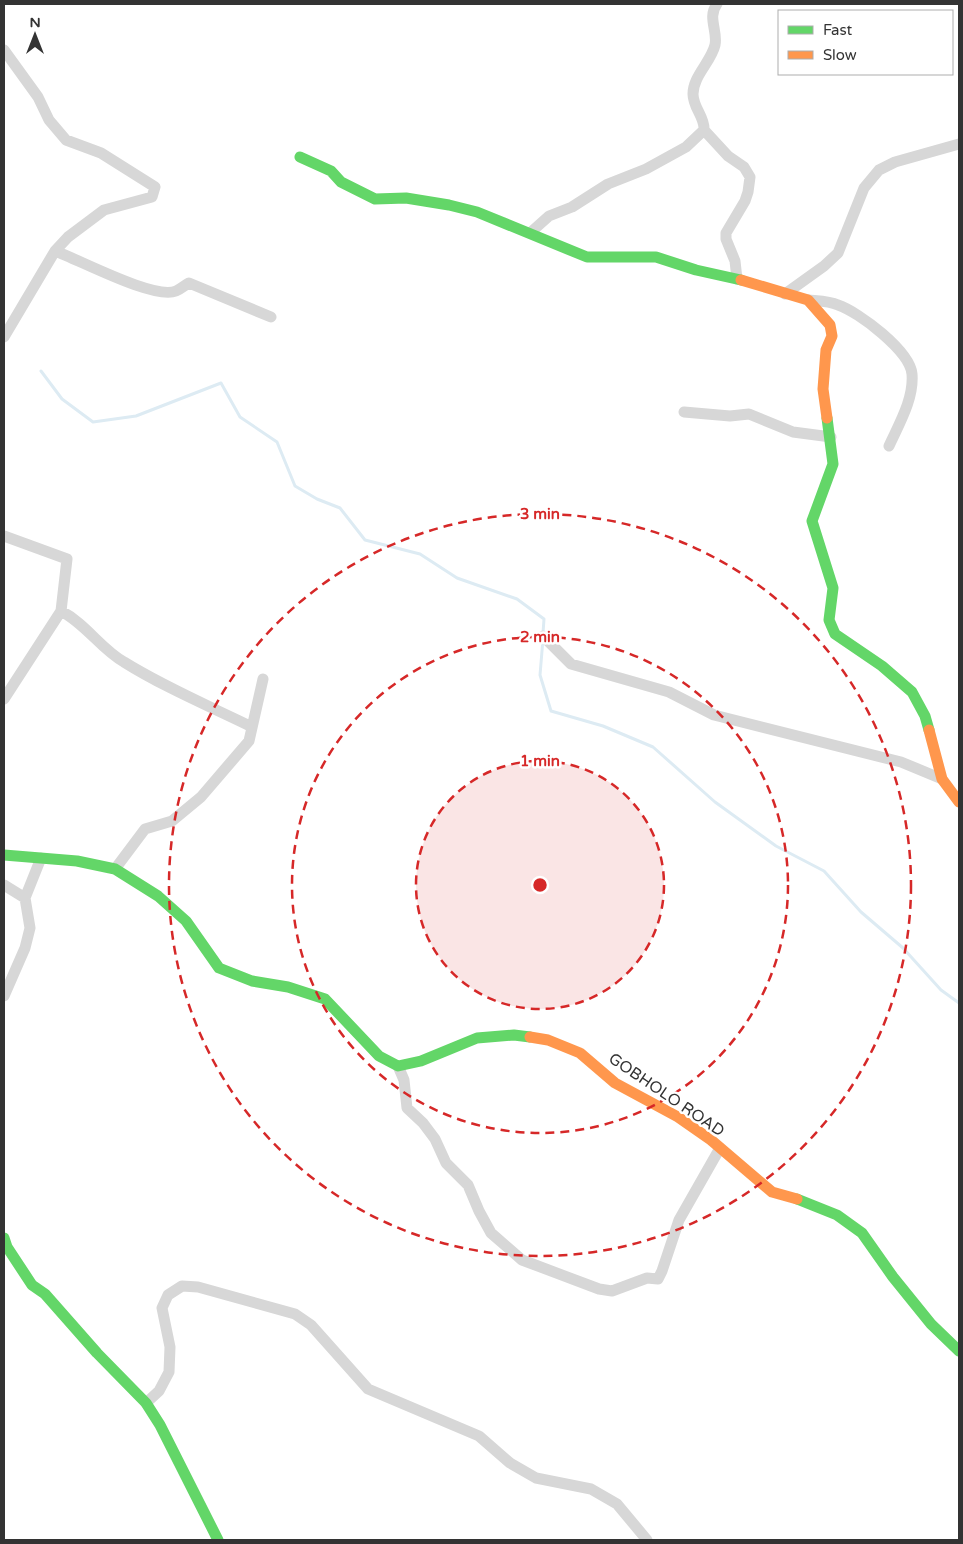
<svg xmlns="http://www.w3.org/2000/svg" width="963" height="1544" viewBox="0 0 963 1544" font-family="'Varela Round',sans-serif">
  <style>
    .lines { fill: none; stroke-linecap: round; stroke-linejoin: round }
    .stream { stroke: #ddebf3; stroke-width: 3 }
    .street { stroke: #d7d7d7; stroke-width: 11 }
    .fast { stroke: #63d668; stroke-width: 11 }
    .slow { stroke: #ff974d; stroke-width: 11 }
    .ring { fill: none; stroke: #d62828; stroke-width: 2.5; stroke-dasharray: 9 6 }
    .labels { text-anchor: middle; stroke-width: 5; stroke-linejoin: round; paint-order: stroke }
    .street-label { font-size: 16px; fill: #333; stroke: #fff }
    .centre { fill: #d62828; stroke: #fff; stroke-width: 2.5 }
    .ring-label { font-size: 15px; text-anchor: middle; font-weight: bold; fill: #d62828; stroke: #fff; stroke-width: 5; stroke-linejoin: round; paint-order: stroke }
  </style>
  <rect width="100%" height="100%" fill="#fff"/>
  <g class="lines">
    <!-- stream -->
    <path class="stream" d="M 41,371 L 62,399 L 93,422 L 136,416 L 221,383 L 240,417 L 277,442 L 295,486 L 317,499 L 340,508 L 365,540 L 420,554 L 457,578 L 517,599 L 544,619 L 543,633
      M 543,639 L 540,675 L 551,711 L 603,726 L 653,747 L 715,802 L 776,846 L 824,871 L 861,912 L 903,948 L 941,990 L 959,1003"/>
    <!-- street -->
    <path class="street" d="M 717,4 C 707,17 718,31 715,45 C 711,62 693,76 693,94 C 693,108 705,117 704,130 L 728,156 L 744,167 L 750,177 L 748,192 L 745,201 L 726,233 L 726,239 L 735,261 L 737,279
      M 4,50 L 38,97 L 49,120 L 66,140 L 101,153 L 155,187 L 152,197 L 104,210 L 68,237 L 55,251 L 4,337
      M 530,233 L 549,216 L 572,207 L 608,184 L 646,169 L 686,147 L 704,130
      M 55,251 C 80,260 154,300 176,291 C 181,289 185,285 189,283 L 271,317
      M 785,294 L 824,266 L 838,253 L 864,188 L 879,170 L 895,162 L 959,144
      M 808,300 C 817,301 829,301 838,305 C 859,312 910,351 912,374 C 914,399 899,424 889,446
      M 684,412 L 730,416 L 749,414 L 793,432 L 831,437
      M 4,536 L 67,559 L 61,611 C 86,624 101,649 124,662 C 164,687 209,706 252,727
      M 543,636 L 571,664 L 669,692 L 714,715 L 901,762 L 942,779
      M 4,699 L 61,611
      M 115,869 L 145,829 L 172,821 L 201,797 L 249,741 L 263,679
      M 4,885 L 25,898
      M 4,996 L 25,948 L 30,928 L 25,898 L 41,858
      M 398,1066 L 404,1080 L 407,1108 L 423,1123 L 435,1139 L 446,1163 L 468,1185 L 479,1211 L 491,1233 L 522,1260 L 599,1289 L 612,1291 L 647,1278 L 658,1279 L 662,1271 L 679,1220 L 720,1148
      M 146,1403 L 159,1391 L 169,1372 L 170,1347 L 162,1308 L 168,1295 L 182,1286 L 198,1287 L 295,1314 L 311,1325 L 368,1389 L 479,1436 L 510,1463 L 536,1478 L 591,1489 L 617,1504 L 647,1540"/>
    <!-- fast -->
    <path class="fast" d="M 300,157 L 331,171 L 341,182 L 375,199 L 406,198 L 449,205 L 477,212 L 587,257 L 656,257 L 696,270 L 741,280
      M 827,418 L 833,464 L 812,521 L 833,588 L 829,620 L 835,634 L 882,666 L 912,692 L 925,716 L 929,730
      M 4,855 L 77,861 L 115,869 L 158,896 L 186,921 L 219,968 L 252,981 L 288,987 L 325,999 L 379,1056 L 398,1066 L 421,1061 L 477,1038 L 514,1035 L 530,1037
      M 797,1199 L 837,1215 L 862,1233 L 893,1277 L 931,1324 L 959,1351
      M 4,1238 L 7,1247 L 32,1285 L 45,1294 L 97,1353 L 146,1403 L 160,1425 L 218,1540"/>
    <!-- slow -->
    <path class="slow" d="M 741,280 L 808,300 L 830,325 L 832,336 L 826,350 L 823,389 L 827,418
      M 929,730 L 942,779 L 959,802
      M 530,1037 L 548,1040 L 580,1053 L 615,1083 L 678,1117 L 711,1140 L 772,1192 L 797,1199"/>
  </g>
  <!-- distance rings -->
  <circle cx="540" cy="885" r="124" fill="#d62828" fill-opacity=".12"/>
  <g class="ring">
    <circle cx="540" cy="885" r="124"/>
    <circle cx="540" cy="885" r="248"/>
    <circle cx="540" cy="885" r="371"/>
  </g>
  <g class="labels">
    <!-- street labels -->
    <g class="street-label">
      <text transform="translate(667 1094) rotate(34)" y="6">GOBHOLO ROAD</text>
    </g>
  </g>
  <circle cx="540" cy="885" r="8" class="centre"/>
  <g class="ring-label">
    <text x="540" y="519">3 min</text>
    <text x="540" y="642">2 min</text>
    <text x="540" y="766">1 min</text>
  </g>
  <!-- border -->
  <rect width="963" height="1544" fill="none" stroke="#333333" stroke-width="10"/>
  <!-- legend -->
  <rect x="778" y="10" width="175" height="65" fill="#ffffff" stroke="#adadad"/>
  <rect x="788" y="26" width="25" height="8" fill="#63d668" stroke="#adadad"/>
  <text x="823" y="35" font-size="15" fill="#333333">Fast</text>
  <rect x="788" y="51" width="25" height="8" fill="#ff974d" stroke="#adadad"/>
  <text x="823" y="60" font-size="15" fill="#333333">Slow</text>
  <!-- north arrow -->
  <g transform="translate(35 35)" stroke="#ffffff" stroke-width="4" paint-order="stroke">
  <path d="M0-4L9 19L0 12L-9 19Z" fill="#333333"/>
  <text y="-8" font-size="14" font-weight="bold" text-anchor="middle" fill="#333333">N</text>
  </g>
</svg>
